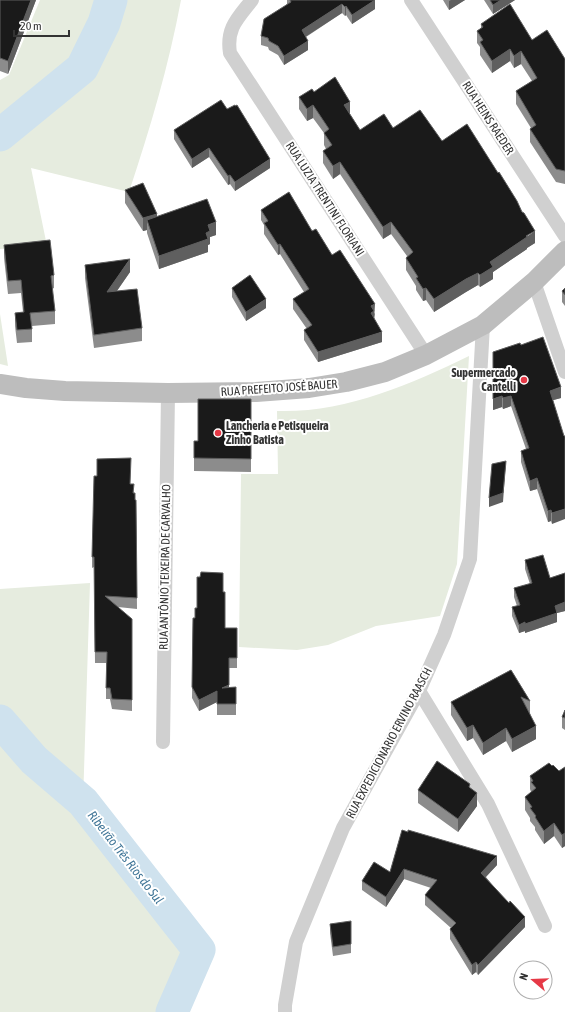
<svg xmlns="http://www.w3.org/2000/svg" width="565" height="1012" viewBox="0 0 565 1012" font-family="'Asap Condensed',sans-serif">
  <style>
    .green { fill: #e6ecdf }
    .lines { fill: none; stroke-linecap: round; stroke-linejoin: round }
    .river { stroke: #cfe2ee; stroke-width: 33 }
    .street { stroke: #d0d0d0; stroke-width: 14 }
    .secondary { stroke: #bdbdbd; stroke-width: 20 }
    .wall { fill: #8c8c8c }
    .shaded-wall { fill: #5f5f5f }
    .building { fill: #1a1a1a; stroke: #5f5f5f }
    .poi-dot { fill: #e63946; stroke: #fff; stroke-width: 1.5 }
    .labels { text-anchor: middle; stroke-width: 4; stroke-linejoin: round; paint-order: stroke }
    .street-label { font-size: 12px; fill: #333; stroke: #fff }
    .poi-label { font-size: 12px; font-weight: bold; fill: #333; stroke: #fff; text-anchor: end }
    .water-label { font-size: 13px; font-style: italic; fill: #3f7597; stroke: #fff }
  </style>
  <rect width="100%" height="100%" fill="#fff"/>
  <!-- green -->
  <path class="green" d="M 40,0 L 181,0 C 169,65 150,129 129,192 L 31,168 L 47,246 L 0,249 L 0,80 L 9,75 Z
    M 0,314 L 8,366 L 0,364 Z
    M 469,356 L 457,564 L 440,616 L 376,626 L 328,645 L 297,650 L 239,647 L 241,474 L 278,474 L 277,411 C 345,413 409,385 469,356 Z
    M 90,583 L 83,802 L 199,950 L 180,994 L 190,1012 L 0,1012 L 0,589 Z"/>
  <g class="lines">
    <!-- river -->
    <path class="river" d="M 0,135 L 82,68 L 104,23 L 111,0
      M 0,721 L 34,760 L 83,802 L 199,950 L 172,1012"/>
    <!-- street -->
    <path class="street" d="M 252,0 C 238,18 226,28 230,53 L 426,355
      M 411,0 L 565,236
      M 534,282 L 565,372
      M 419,691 L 488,804 L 545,926
      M 163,742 L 168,393
      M 285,1012 L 285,1005 L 296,942 L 343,828 L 419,691 L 444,635 L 470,559 L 483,325"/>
    <!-- secondary -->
    <path class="secondary" d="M 0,384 L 26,388 L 65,391 L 168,393 L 256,392 L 309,388 L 346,382 L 385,372 L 426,355 L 483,325 L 534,282 L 565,251"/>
  </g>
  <!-- wall -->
  <path class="wall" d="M 0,0 L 36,0 L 8,74 L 0,71 Z
    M 287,0 L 375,0 L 375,9 L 352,24 L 346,15 L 345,16 L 342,13 L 306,37 L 308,50 L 284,65 L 278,55 L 269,50 L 268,47 L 261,45 L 261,36 L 287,4 Z
    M 443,0 L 465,0 L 449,10 Z
    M 484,0 L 515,0 L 493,14 Z
    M 481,24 L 532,40 L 565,59 L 565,184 L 556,182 L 530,142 L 530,129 L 531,128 L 516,104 L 516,91 L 532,81 L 521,64 L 514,68 L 510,61 L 492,73 L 480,55 L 480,47 L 477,43 L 477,31 L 481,28 Z
    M 314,92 L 350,114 L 360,130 L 393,128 L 442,141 L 535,243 L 527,248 L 527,249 L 493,272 L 493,279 L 480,287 L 478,285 L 466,292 L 434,312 L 426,300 L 423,301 L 416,290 L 416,286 L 406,270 L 406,258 L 407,256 L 391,234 L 383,239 L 340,174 L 333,179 L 323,163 L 323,151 L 326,149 L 324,145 L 324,133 L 313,118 L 307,121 L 299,109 L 299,97 Z
    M 174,130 L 270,168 L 235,191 L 230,184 L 228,185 L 209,157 L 192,168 L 174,139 Z
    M 125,190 L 157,217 L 216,235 L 210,237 L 210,244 L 208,245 L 208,252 L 159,269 L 147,233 L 147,230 L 143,231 L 125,203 Z
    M 261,210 L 312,231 L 332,255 L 375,314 L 374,319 L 382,342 L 318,362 L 304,340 L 304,330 L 307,329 L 293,309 L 293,299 L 304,292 L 280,254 L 278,255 L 264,234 L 264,225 L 261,220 Z
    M 4,245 L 54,275 L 54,288 L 52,289 L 55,311 L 55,324 L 32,326 L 32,342 L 17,343 L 15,326 L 15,313 L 23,312 L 21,293 L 8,294 L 4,258 Z
    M 85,265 L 130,272 L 117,291 L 142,328 L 142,341 L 94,348 L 85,278 Z
    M 232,288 L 266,308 L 246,321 L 232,297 Z
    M 565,288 L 565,306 L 562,302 L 562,291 Z
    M 521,345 L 561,398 L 553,400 L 552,524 L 551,521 L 548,522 L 537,489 L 530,491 L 521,462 L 521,451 L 526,449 L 511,406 L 503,409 L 502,407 L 493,410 Z
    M 251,399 L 251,472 L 194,471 L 194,458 L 198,441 Z
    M 97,476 L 131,484 L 134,493 L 135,500 L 136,500 L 137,609 L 118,607 L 132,700 L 132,711 L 112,709 L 110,699 L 106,699 L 106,663 L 95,663 L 94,567 L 92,568 L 92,557 Z
    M 525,560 L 550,578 L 565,573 L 565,611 L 557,613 L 557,622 L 525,633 L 525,631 L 519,633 L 512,616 L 512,607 L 517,606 L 514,597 L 514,588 L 530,584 L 525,569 Z
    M 223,592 L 225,628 L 237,628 L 237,668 L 229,668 L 229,687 L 236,687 L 236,715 L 217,715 L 217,702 L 199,711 L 192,698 L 193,618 L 195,618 L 197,608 Z
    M 511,670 L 530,701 L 530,713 L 536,739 L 512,752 L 506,741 L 483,755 L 473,738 L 467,741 L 451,715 L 451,702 Z
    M 565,710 L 565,730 L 562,728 L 562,717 Z
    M 552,766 L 559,771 L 565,767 L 565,846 L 562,848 L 554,836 L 544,844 L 535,830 L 535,827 L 530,821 L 530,818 L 525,810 L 525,797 L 531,792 L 530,789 L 530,776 Z
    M 470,788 L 477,806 L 458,832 L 418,803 L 418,790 Z
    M 402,830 L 497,865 L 486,877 L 525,927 L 478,975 L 476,972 L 472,975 L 450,939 L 450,929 L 451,928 L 425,905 L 425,895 L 431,888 L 404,879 L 386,907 L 362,890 L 362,881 L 390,872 Z
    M 330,924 L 351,944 L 351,953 L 333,956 L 330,933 Z"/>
  <!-- shaded-wall -->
  <path class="shaded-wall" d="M 31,0 L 36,0 L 8,74 L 8,61 Z
    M 375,0 L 375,9 L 352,24 L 352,15 Z
    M 451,0 L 465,0 L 449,10 L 449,1 Z
    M 501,0 L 515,0 L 493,14 L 493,5 Z
    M 342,4 L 342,13 L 302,39 L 302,30 Z
    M 346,6 L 346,15 L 345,16 L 345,7 Z
    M 308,41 L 308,50 L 284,65 L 284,56 Z
    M 510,49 L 510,61 L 492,73 L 492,61 Z
    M 521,51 L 521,64 L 514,68 L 514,56 Z
    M 350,102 L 350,114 L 344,118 L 344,105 Z
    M 313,105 L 313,118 L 307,121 L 307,109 Z
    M 209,148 L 209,157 L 192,168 L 192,159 Z
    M 270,159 L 270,168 L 235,191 L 235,182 Z
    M 340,162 L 340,174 L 333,179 L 333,166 Z
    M 230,175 L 230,184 L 228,185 L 228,176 Z
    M 157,214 L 157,227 L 147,220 L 147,230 L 143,231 L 143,218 Z
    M 216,222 L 216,235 L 210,237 L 210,244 L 208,245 L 208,252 L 159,269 L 159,256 L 206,233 L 208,225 Z
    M 391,222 L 391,234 L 383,239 L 383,227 Z
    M 535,231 L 535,243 L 527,248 L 527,249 L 493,272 L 493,279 L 480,287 L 480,275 L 490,262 Z
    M 280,244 L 280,254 L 278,255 L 278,245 Z
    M 130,259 L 130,272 L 107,305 L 107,292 Z
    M 478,273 L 478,285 L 466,292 L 434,312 L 434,299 L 466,279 Z
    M 426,288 L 426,300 L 423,301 L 423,289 Z
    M 266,299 L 266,308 L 246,321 L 246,312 Z
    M 375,304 L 374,321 L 371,324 L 371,306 Z
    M 382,332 L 382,342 L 318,362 L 318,352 Z
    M 561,387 L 561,398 L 550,401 L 550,391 Z
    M 502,396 L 502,407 L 493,410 L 493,399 Z
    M 511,396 L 511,406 L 503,409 L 503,398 Z
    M 506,461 L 503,502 L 489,507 L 489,498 Z
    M 537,478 L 537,489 L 530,491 L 530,481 Z
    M 565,509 L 565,519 L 552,524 L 552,513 Z
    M 551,510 L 551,521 L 548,522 L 548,511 Z
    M 565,602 L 565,611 L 557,613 L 557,622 L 525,633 L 525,624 L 555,606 Z
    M 525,622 L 525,631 L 519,633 L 519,625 Z
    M 229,685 L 229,695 L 222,688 Z
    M 217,691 L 217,702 L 199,711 L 199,700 Z
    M 473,725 L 473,738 L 467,741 L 467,728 Z
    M 536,726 L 536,739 L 512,752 L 512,739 Z
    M 506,728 L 506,741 L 483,755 L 483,743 Z
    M 477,793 L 477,806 L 458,832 L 458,819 Z
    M 554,823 L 554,836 L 544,844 L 544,831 Z
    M 565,833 L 565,846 L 562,848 L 562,835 Z
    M 497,856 L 497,865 L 481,882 L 481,873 Z
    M 404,869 L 404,879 L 386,907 L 386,897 Z
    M 525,917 L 525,927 L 478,975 L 478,965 Z
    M 476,962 L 476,972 L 472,975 L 472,965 Z"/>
  <!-- building -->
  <path class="building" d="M 0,0 L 31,0 L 8,61 L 0,58 Z
    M 290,0 L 375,0 L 352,15 L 346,6 L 345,7 L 342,4 L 302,30 L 308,41 L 284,56 L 278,46 L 269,41 L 268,38 L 261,36 L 264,19 L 291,2 Z
    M 490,0 L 501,0 L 493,5 Z
    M 510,4 L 532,40 L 547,30 L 565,59 L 565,171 L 556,169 L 530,129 L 536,125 L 516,91 L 537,78 L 521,51 L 514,56 L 510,49 L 492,61 L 480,42 L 483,40 L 477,31 L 483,27 L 481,24 Z
    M 335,77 L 350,102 L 344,105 L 360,130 L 384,114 L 393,128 L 420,110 L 442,141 L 467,124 L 498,173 L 499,172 L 517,201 L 522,212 L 524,213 L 535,231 L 526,236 L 527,237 L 490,262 L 493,267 L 480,275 L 478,273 L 466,279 L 434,299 L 426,288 L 423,289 L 416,278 L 418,277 L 406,258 L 413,252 L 391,222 L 383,227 L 340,162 L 333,166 L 323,151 L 332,145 L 324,133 L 329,129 L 313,105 L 307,109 L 299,97 L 312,89 L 314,92 Z
    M 221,100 L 227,109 L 235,105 L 235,106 L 237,105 L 270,159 L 235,182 L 230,175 L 228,176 L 209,148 L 192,159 L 174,130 Z
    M 143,183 L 157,214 L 143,218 L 125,190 Z
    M 289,192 L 312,231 L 316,229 L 332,255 L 340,250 L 375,304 L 371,306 L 374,311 L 371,313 L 382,332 L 318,352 L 304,330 L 312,325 L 293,299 L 309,289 L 280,244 L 278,245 L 264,223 L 268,221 L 261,210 Z
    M 207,199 L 216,222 L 208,225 L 210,231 L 206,233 L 208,239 L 159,256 L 147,220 Z
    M 50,240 L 54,275 L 51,276 L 55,311 L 30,313 L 32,329 L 17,330 L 15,313 L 24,312 L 21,280 L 8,281 L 4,245 Z
    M 130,259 L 107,292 L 137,289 L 142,328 L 94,335 L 85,265 Z
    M 250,275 L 266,299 L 246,312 L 232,288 Z
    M 565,288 L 565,295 L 562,291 Z
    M 543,337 L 561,387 L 550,391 L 564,436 L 565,436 L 565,509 L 552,513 L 551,510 L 548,511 L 537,478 L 530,481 L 521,451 L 529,448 L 511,396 L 503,398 L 502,396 L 493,399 L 493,352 L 520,343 L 521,345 Z
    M 198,399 L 251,399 L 251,459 L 194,458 L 194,441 L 198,441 Z
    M 131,458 L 130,484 L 134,484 L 133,493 L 135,493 L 135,500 L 136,500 L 137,598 L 105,596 L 132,619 L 132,700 L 112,699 L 110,688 L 106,688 L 107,652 L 95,652 L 94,557 L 92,557 L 94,476 L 97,476 L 97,459 Z
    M 506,461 L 503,493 L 489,498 L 492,464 Z
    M 543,555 L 550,578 L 565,573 L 565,602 L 555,606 L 557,613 L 525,624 L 525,622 L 519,625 L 512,607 L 520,605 L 514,588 L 532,583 L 525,560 Z
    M 201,572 L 223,573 L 223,592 L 225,592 L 225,628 L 237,628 L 237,658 L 229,658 L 229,685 L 222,688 L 236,687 L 236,704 L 217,704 L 217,691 L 199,700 L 192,687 L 193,618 L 195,618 L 195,608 L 197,608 L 197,577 L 200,577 Z
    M 511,670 L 530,701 L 521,697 L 536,726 L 512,739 L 506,728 L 483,743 L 473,725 L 467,728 L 451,702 Z
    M 565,710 L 565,718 L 562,717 Z
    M 437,761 L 470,784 L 469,787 L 477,793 L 458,819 L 418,790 Z
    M 549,763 L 552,766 L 553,765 L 559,771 L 565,767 L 565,833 L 562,835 L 554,823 L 544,831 L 535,817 L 536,816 L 530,808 L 532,807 L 525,797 L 536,788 L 531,782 L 533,781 L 530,776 Z
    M 402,830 L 408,832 L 408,830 L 497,856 L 481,873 L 509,903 L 510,901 L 525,917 L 478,965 L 476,962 L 472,965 L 450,929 L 456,923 L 425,895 L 437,880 L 404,869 L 386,897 L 362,881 L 374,862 L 390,872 Z
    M 351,921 L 351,944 L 333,947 L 330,924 Z"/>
  <!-- markers -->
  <g class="poi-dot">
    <circle cx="524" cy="380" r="4"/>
    <circle cx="218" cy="433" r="4"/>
  </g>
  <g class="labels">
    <!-- street labels -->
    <g class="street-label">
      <text transform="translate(488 118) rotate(57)" y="4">RUA HEINS RAEDER</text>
      <text transform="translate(325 199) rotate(57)" y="4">RUA LUZIA TRENTINI FLORIANI</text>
      <text transform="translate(279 388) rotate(-4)" y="4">RUA PREFEITO JOSÉ BAUER</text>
      <text transform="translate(165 567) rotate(-89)" y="4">RUA ANTÔNIO TEIXEIRA DE CARVALHO</text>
      <text transform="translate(389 743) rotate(-62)" y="4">RUA EXPEDICIONARIO ERVINO RAASCH</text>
    </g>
    <!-- poi labels -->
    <g class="poi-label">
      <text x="516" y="377">Supermercado<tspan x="516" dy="14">Cantelli</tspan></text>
      <text x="226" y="430" text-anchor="start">Lancheria e Petisqueira<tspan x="226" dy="14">Zinho Batista</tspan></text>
    </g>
    <!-- water labels -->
    <g class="water-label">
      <text transform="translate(126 857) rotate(52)" y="5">Ribeirão Três Rios do Sul</text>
    </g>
  </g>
  <!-- north arrow -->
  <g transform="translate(533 980) rotate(289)"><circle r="19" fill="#ffffff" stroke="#adadad"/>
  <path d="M0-3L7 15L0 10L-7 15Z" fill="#e63946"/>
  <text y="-6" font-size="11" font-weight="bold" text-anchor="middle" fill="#333333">N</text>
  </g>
  <!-- scale -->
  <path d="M14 30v6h55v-6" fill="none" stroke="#333333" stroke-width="2"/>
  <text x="20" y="30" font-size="12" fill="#333333" stroke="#ffffff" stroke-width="3" paint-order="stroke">20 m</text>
</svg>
